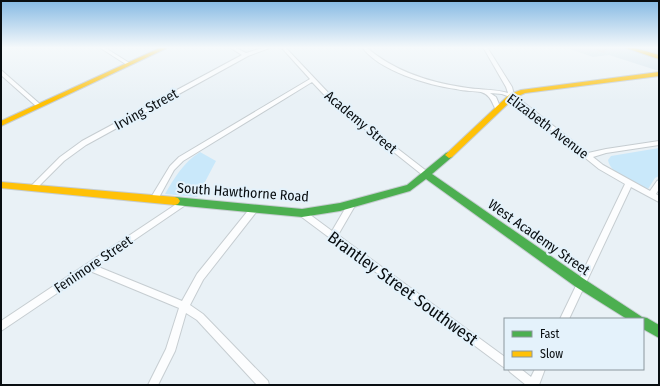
<svg xmlns="http://www.w3.org/2000/svg" width="660" height="386" viewBox="0 0 660 386" font-family="'Fira Sans Condensed',sans-serif">
  <style>
    .built { fill: #d5e4ed }
    .green { fill: #c9e8fa }
    .building { fill: #d7d7d9 }
    .lines { fill: none; stroke-linecap: round; stroke-linejoin: round }
    .street-casing { stroke: #c6cdd1; stroke-width: 2 }
    .fast-casing { stroke: #c6cdd1; stroke-width: 2 }
    .slow-casing { stroke: #c6cdd1; stroke-width: 2 }
    .street { fill: #fcfdfe; fill-rule: evenodd }
    .fast { fill: #4caf50; fill-rule: evenodd }
    .slow { fill: #ffc107; fill-rule: evenodd }
    .labels { text-anchor: middle; stroke-width: 4; stroke-linejoin: round; paint-order: stroke }
    .street-label { font-size: 14px; fill: #090e11; stroke: #e4f2fb }
    .near-street-label { font-size: 17px; fill: #090e11; stroke: #e4f2fb }
  </style>
  <rect width="100%" height="100%" fill="#e9f1f6"/>
  <!-- built -->
  <path class="built" d="M 564,47 L 659,47 L 659,71 L 609,55 L 593,57 Z"/>
  <!-- green -->
  <path class="green" d="M 659,148 L 659,176 L 655,178 L 648,189 C 635,182 611,176 608,160 L 611,156 Z
    M 200,152 L 216,161 L 197,197 L 165,194 C 175,177 183,163 200,152 Z"/>
  <!-- building -->
  <path class="building" d="M 588,47 L 608,47 L 604,53 Z"/>
  <g class="lines">
    <defs>
      <path id="street" d="M 99,47 L 104,47 L 131,64 L 127,65 Z
        M 229,47 L 234,47 L 246,53 L 266,47 L 272,47 L 248,56 L 86,145 L 64,161 L 35,190 L 31,190 L 30,188 L 31,186 L 60,157 L 82,141 L 242,55 Z
        M 281,47 L 285,47 L 336,101 L 429,173 L 430,175 L 429,177 L 425,177 L 332,103 L 312,82 L 183,161 L 174,170 L 157,201 L 151,201 L 150,199 L 170,166 L 179,157 L 310,79 Z
        M 362,47 L 366,47 C 395,72 431,83 468,88 C 482,90 495,89 508,93 L 506,87 L 483,47 L 487,47 L 512,87 L 514,95 L 588,153 L 606,149 L 659,141 L 659,145 L 606,153 L 593,157 L 603,165 L 650,191 L 657,181 L 659,180 L 659,189 L 656,194 L 659,196 L 659,202 L 631,187 L 569,319 L 560,319 L 625,184 L 599,169 L 510,97 L 502,94 L 490,93 L 496,97 L 501,109 L 498,111 L 496,110 C 492,103 491,95 481,92 C 475,91 464,91 456,89 C 428,85 379,71 362,47 Z
        M 1,70 L 41,105 L 41,107 L 37,107 L 1,75 Z
        M 184,199 L 187,200 L 188,202 L 187,204 L 96,266 L 182,301 L 197,274 L 251,207 L 257,207 L 258,209 L 257,211 L 203,280 L 190,305 L 203,314 L 268,381 L 269,385 L 257,385 L 197,320 L 186,313 L 175,351 L 158,385 L 148,385 L 166,349 L 179,308 L 90,271 L 1,331 L 1,321 Z
        M 352,201 L 355,202 L 356,204 L 338,235 L 505,357 L 505,368 L 502,366 L 299,215 L 298,213 L 299,211 L 305,211 L 332,231 L 349,202 Z
        M 508,369 L 521,369 L 531,377 L 535,369 L 545,369 L 539,385 L 526,385 L 510,372 Z"/>
      <path id="fast" d="M 449,152 L 453,155 L 452,157 L 432,174 L 584,279 L 642,317 L 647,318 L 659,325 L 659,338 L 643,329 L 643,319 L 627,319 L 576,287 L 426,179 L 410,191 L 340,211 L 302,217 L 175,205 L 172,204 L 170,201 L 172,198 L 175,197 L 302,209 L 340,203 L 407,185 L 446,153 Z"/>
      <path id="slow" d="M 162,47 L 169,47 L 1,126 L 1,121 Z
        M 623,47 L 631,47 L 659,55 L 659,59 Z
        M 659,72 L 659,76 L 525,93 L 514,98 L 452,157 L 449,158 L 445,155 L 510,94 L 521,90 Z
        M 1,182 L 175,197 L 178,198 L 180,201 L 178,204 L 175,205 L 1,188 Z"/>
    </defs>
    <!-- street casing -->
    <use href="#street" class="street-casing"/>
    <!-- fast casing -->
    <use href="#fast" class="fast-casing"/>
    <!-- slow casing -->
    <use href="#slow" class="slow-casing"/>
    <!-- street -->
    <use href="#street" class="street"/>
    <!-- fast -->
    <use href="#fast" class="fast"/>
    <!-- slow -->
    <use href="#slow" class="slow"/>
  </g>
  <!-- sky -->
  <linearGradient id="sky" x2="0" y2="1"><stop stop-color="#85b9e3"/><stop offset="0.47" stop-color="#f5f9fb"/><stop offset="1" stop-color="#f5f9fb" stop-opacity="0"/></linearGradient>
  <rect width="660" height="101" fill="url(#sky)"/>
  <g class="labels">
    <!-- street labels -->
    <g class="street-label">
      <text transform="translate(146 109) rotate(-29)" y="5">Irving Street</text>
      <text transform="translate(361 122) rotate(40)" y="5">Academy Street</text>
      <text transform="translate(548 126) rotate(37)" y="5">Elizabeth Avenue</text>
      <text transform="translate(243 192) rotate(4)" y="5">South Hawthorne Road</text>
      <text transform="translate(539 237) rotate(35)" y="5">West Academy Street</text>
      <text transform="translate(93 264) rotate(-34)" y="5">Fenimore Street</text>
    </g>
    <!-- near-street labels -->
    <g class="near-street-label">
      <text transform="translate(403 288) rotate(36)" y="6">Brantley Street Southwest</text>
    </g>
  </g>
  <!-- border -->
  <rect width="660" height="386" fill="none" stroke="#090e11" stroke-width="4"/>
  <!-- legend -->
  <rect x="504" y="318" width="140" height="52" fill="#e4f2fb" stroke="#8c979d"/>
  <rect x="512" y="331" width="20" height="6" fill="#4caf50" stroke="#8c979d"/>
  <text x="540" y="338" font-size="12" fill="#090e11">Fast</text>
  <rect x="512" y="351" width="20" height="6" fill="#ffc107" stroke="#8c979d"/>
  <text x="540" y="358" font-size="12" fill="#090e11">Slow</text>
</svg>
